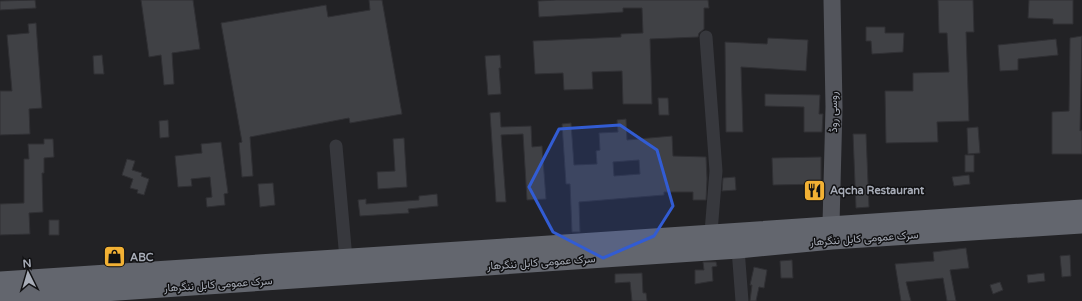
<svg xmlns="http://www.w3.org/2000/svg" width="1082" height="301" viewBox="0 0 1082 301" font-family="'Varela Round',Vazirmatn,sans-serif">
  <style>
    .built { fill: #222225 }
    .building { fill: #404145; stroke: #303034; fill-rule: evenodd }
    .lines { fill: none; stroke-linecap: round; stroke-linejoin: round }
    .minor { stroke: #37383d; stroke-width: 13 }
    .major { stroke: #53555c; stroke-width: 17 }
    .highway { stroke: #63666e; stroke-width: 19 }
    .marked { fill: #325cd3; fill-opacity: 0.2; stroke: #325cd3; stroke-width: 3; stroke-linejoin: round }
    .labels { text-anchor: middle; stroke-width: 3; stroke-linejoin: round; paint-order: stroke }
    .street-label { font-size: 11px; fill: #a8adb8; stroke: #111113 }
    .poi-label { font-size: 11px; font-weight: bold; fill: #a8adb8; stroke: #111113; text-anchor: start }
  </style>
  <rect width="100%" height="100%" fill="#161618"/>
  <!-- built -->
  <path class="built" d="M 0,0 L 1082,0 L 1082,301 L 0,301 Z"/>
  <!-- building -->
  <path class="building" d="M 35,0 L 36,8 L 0,10 L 0,1 Z
    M 141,0 L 193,0 L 200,49 L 172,53 L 174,84 L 164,85 L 161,55 L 149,57 Z
    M 369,0 L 382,0 L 402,114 L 350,123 L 349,118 L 250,137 L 253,176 L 242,177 L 239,143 L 242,142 L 221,23 L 326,5 L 328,17 L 370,10 Z
    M 556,0 L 708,0 L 709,8 L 704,8 L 704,29 L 699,33 L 698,37 L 650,39 L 652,104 L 623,104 L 622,71 L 592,72 L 593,89 L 564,90 L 563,73 L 535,74 L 533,41 L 621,37 L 621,34 L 643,33 L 642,8 L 623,8 L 623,12 L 539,17 L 538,1 Z
    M 938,0 L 973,0 L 974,32 L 966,32 L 969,121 L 937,122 L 938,142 L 886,143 L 885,91 L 913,91 L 913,73 L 949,72 L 947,33 L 939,33 Z
    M 1029,0 L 1073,0 L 1073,24 L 1053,24 L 1053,19 L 1028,18 Z
    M 36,23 L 42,108 L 29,109 L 30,134 L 0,135 L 0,91 L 12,91 L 7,35 L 29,33 L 28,24 Z
    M 866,27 L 885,27 L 885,33 L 904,33 L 903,52 L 872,54 L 871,41 L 866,41 Z
    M 1082,36 L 1080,131 L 1082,130 L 1082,154 L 1052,154 L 1052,112 L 1069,111 L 1070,38 Z
    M 768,38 L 808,40 L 806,71 L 741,67 L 743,132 L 726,132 L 725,42 L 767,44 Z
    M 1056,39 L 1058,55 L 1018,59 L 1018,70 L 1000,71 L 998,45 Z
    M 102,55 L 104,74 L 94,74 L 93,56 Z
    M 500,55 L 501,68 L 499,68 L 501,94 L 488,95 L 485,56 Z
    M 765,94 L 820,95 L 819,114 L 823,114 L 822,132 L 804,132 L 804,107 L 765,106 Z
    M 658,98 L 668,98 L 669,115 L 659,115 Z
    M 500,112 L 501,127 L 531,126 L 532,147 L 542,146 L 546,199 L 527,200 L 523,134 L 501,135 L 506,202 L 496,202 L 490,113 Z
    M 626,119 L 627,140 L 672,136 L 673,156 L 706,157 L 707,179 L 706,200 L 693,200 L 693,192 L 664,192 L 664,195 L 579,202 L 580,232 L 572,232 L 570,184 L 566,184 L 562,124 L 571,123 L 574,165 L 597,164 L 596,151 L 600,150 L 599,133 L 618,132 L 617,120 ZM 639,160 L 640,174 L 614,176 L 613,162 Z
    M 168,120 L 169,137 L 160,138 L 159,121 Z
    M 978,127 L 980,153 L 968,154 L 967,128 Z
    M 853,134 L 866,134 L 869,207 L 856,208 Z
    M 404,138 L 407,187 L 378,189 L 377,172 L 395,171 L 393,139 Z
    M 44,139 L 53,139 L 54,157 L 44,158 L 44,173 L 42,173 L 43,212 L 29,213 L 30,234 L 0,235 L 0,204 L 24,203 L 24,159 L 29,159 L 28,144 L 44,144 Z
    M 221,142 L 228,193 L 224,194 L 225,205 L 207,207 L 206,198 L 212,197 L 210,177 L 191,179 L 192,186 L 178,187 L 175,156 L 202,153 L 201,144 Z
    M 965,155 L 974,155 L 974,172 L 965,172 Z
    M 821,157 L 821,184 L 773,185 L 772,158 Z
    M 127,159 L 135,161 L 132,170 L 142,173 L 141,176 L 149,179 L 144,195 L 137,193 L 138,190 L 130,188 L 133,179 L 122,175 Z
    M 969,175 L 970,184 L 954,186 L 952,177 Z
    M 735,177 L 736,190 L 722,191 L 723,178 Z
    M 273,183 L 275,205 L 260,207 L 258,184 Z
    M 437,194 L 438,206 L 408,209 L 409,213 L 360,216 L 358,200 L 366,199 L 366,204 L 419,200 L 419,196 Z
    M 49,220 L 59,220 L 59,235 L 49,235 Z
    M 966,248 L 969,268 L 950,270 L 956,301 L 947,301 L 943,278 L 906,282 L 911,301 L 901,301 L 895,264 L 934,261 L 933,252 Z
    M 1070,255 L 1071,276 L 1062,277 L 1060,256 Z
    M 792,260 L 793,278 L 781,278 L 780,261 Z
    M 703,262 L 716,262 L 717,266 L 712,267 L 713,281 L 695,284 L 695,270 L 704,270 Z
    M 754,267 L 767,270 L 764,288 L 759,287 L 756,301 L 750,301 L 752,285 L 750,285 Z
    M 642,273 L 643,293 L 646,293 L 647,301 L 632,301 L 630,282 L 615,283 L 615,274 Z
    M 1044,273 L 1045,281 L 1028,283 L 1027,275 Z
    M 1000,282 L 1003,290 L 993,294 L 990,285 Z"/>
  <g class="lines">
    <!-- minor -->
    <path class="minor" d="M 706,37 L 716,171 L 711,232
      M 336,146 L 346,259
      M 738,249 L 742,301"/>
    <!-- major -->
    <path class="major" d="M 831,224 L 834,107 L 832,0"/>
    <!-- highway -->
    <path class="highway" d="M 0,281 C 361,260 721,231 1082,209
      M 0,299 L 738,249 L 832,240 L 1082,224"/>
  </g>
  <!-- marked area -->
  <path class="marked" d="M 620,125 L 657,150 L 673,206 L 654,236 L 603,258 L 553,232 L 529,187 L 559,129 Z"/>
  <!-- icons -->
  <defs>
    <symbol id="restaurant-square" viewBox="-11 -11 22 22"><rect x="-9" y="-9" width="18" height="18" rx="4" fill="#f2b134" stroke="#111113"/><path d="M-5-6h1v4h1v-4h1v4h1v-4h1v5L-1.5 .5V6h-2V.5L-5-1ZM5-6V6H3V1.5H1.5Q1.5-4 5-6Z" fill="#111"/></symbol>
    <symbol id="shop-square" viewBox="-11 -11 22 22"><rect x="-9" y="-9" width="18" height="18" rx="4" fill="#f2b134" stroke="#111113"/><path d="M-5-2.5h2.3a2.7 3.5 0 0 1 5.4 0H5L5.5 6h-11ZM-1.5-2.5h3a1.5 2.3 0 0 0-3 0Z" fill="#111"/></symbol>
  </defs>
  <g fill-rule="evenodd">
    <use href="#restaurant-square" x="802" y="178" width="25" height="25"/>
    <use href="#shop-square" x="102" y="244" width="25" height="25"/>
  </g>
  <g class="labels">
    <!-- street labels -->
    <g class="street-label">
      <text transform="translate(833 112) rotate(-90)" y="4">روسی روڈ</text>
      <text transform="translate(864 238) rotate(-4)" y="4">سرک عمومی کابل ننگرهار</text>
      <text transform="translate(541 262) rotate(-4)" y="4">سرک عمومی کابل ننگرهار</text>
      <text transform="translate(218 284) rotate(-4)" y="4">سرک عمومی کابل ننگرهار</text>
    </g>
    <!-- poi labels -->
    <g class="poi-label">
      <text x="830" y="194">Aqcha Restaurant</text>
      <text x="130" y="261">ABC</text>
    </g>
  </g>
  <!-- north arrow -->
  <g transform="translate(28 273) rotate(355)" stroke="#111113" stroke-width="3" paint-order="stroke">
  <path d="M0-3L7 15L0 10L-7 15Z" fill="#a8adb8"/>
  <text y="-6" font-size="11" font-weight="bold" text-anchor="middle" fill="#a8adb8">N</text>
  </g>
</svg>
